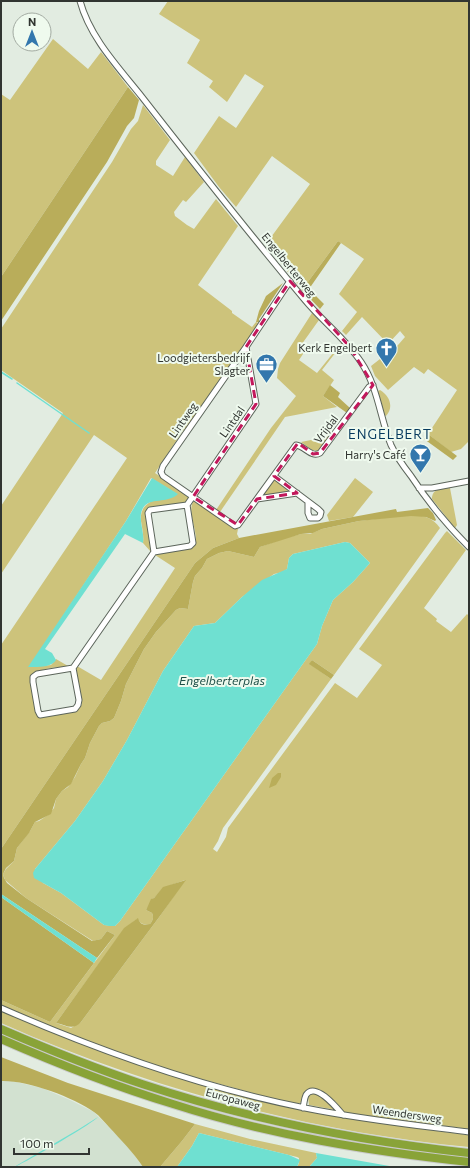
<svg xmlns="http://www.w3.org/2000/svg" width="470" height="1168" viewBox="0 0 470 1168" font-family="Commissioner,sans-serif">
  <style>
    .built { fill: #d2e1d0 }
    .green { fill: #cdc37b; fill-rule: evenodd }
    .forest { fill: #b9ad5a }
    .water { fill: #6fe0d1 }
    .lines { fill: none; stroke-linecap: round; stroke-linejoin: round }
    .stream { stroke: #6fe0d1; stroke-width: 1.5 }
    .minor-casing { stroke: #5c655b; stroke-width: 7 }
    .highway-casing { stroke: #c9cac9; stroke-width: 10 }
    .minor { stroke: #fff; stroke-width: 5 }
    .highway { stroke: #89a338; stroke-width: 8 }
    .marked { fill: none; stroke: #c2185b; stroke-width: 3; stroke-dasharray: 8 5; stroke-linejoin: round }
    .labels { text-anchor: middle; stroke-width: 4; stroke-linejoin: round; paint-order: stroke }
    .street-label { font-size: 11px; fill: #313531; stroke: #effaee }
    .poi-label { font-size: 11px; fill: #313531; stroke: #effaee; text-anchor: end }
    .water-label { font-size: 12px; font-style: italic; fill: #1d4f48; stroke: #effaee }
    .quarter-label { font-size: 13px; letter-spacing: 1px; fill: #06395d; stroke: #effaee }
  </style>
  <rect width="100%" height="100%" fill="#e2ece1"/>
  <!-- built -->
  <path class="built" d="M 1,1081 L 12,1081 L 42,1088 L 70,1100 L 94,1112 L 125,1143 L 143,1167 L 1,1167 Z"/>
  <!-- green -->
  <path class="green" d="M 168,1 L 469,1 L 469,441 L 461,449 L 451,452 L 428,434 L 457,390 L 428,369 L 424,374 L 414,367 L 388,390 L 375,376 L 371,366 L 398,345 L 405,337 L 400,331 L 388,344 L 362,317 L 346,335 L 342,331 L 357,312 L 339,294 L 364,259 L 338,241 L 302,290 L 266,244 L 310,184 L 272,156 L 236,207 L 219,187 L 194,153 L 219,116 L 236,128 L 264,86 L 245,74 L 227,102 L 209,87 L 213,81 L 187,63 L 200,40 L 159,14 Z
    M 53,39 L 88,69 L 101,52 L 128,87 L 1,277 L 1,94 L 10,100 Z
    M 143,105 L 170,140 L 156,161 L 156,165 L 173,176 L 185,157 L 204,182 L 186,202 L 183,200 L 174,212 L 175,216 L 187,225 L 194,229 L 216,199 L 238,226 L 198,285 L 232,311 L 232,313 L 252,327 L 256,322 L 259,323 L 238,355 L 186,428 L 182,432 L 155,473 L 188,495 L 188,499 L 186,502 L 150,509 L 151,552 L 143,543 C 144,535 142,528 141,521 C 139,499 161,499 177,494 L 151,478 L 126,521 L 29,667 L 51,665 L 56,659 L 68,666 C 58,668 34,667 31,679 L 38,717 L 79,709 L 82,704 L 75,668 L 77,666 L 101,680 L 175,568 L 155,555 L 192,548 C 203,538 186,515 193,502 L 196,501 L 234,528 L 238,529 L 237,534 L 239,538 L 213,548 L 195,563 L 1,849 L 1,645 L 127,458 L 94,435 L 1,574 L 1,506 L 63,413 L 1,370 L 1,329 L 112,162 L 131,129 L 138,121 Z
    M 312,313 L 319,320 L 299,348 L 303,350 L 303,354 L 299,360 L 317,373 L 342,342 L 343,343 L 322,370 L 334,380 L 323,396 L 337,407 L 285,417 L 220,512 L 216,510 L 271,428 L 296,396 L 277,378 L 278,369 L 280,363 Z
    M 380,390 C 390,396 394,407 386,416 L 384,415 L 378,391 Z
    M 331,436 L 318,451 L 312,450 L 301,442 Z
    M 355,478 L 373,492 L 353,517 L 329,521 L 327,515 Z
    M 274,479 L 290,492 L 262,496 Z
    M 450,488 L 457,525 L 455,528 L 432,499 C 432,488 442,489 450,488 Z
    M 399,516 C 416,515 429,513 440,528 L 334,675 L 312,660 L 310,664 L 331,679 L 223,828 L 218,841 L 213,849 L 217,852 L 226,837 L 228,828 L 335,683 L 357,698 L 382,665 L 359,649 L 445,533 L 447,531 L 466,550 L 424,608 L 437,619 L 436,621 L 451,632 L 467,614 L 469,616 L 469,1129 L 345,1113 L 335,1101 L 333,1101 L 321,1091 L 313,1089 L 299,1104 C 277,1101 253,1093 231,1087 C 152,1067 75,1038 1,1005 L 1,1000 L 50,1022 L 115,935 L 107,931 L 101,939 L 93,941 L 26,898 L 5,880 L 3,874 L 6,869 L 14,861 L 17,848 L 30,831 L 35,822 L 39,821 L 48,815 L 54,808 L 56,799 L 62,791 L 68,787 L 75,777 L 81,764 L 85,758 L 90,743 L 99,726 L 102,723 L 110,721 L 114,718 L 121,701 L 126,684 L 144,649 L 156,632 L 176,610 L 180,608 L 188,609 L 193,582 L 195,576 L 202,568 L 207,559 L 219,553 L 228,551 L 254,557 L 260,547 L 285,538 L 301,534 L 310,534 L 322,529 L 359,521 ZM 345,542 L 350,543 L 370,563 L 353,582 L 333,600 L 322,626 L 317,644 L 120,921 L 115,926 L 104,925 L 61,893 L 43,883 L 35,869 L 75,821 L 103,781 L 127,740 L 163,671 L 194,626 L 215,623 L 242,597 L 274,574 L 283,572 L 287,569 L 289,558 L 293,554 ZM 185,880 L 160,916 L 81,1022 L 71,1028 L 56,1023 L 124,929 L 137,919 C 141,924 144,925 150,924 C 153,920 154,917 152,913 L 146,910 L 152,899 L 154,898 L 163,888 Z
    M 1,1011 C 90,1048 181,1083 275,1104 C 339,1118 404,1127 469,1135 L 469,1147 C 307,1131 150,1089 1,1023 Z
    M 315,1093 L 325,1099 L 336,1110 L 309,1105 L 308,1097 L 310,1094 Z
    M 195,1124 L 250,1139 L 316,1153 L 317,1158 L 309,1167 L 297,1167 L 299,1163 L 299,1158 L 297,1157 L 199,1133 L 192,1146 L 177,1167 L 160,1167 L 182,1141 Z"/>
  <!-- forest -->
  <path class="forest" d="M 128,87 L 139,100 L 134,118 L 127,126 L 107,162 L 1,321 L 1,277 Z
    M 338,241 L 341,243 L 309,289 L 324,304 L 320,309 L 302,290 Z
    M 283,283 L 259,319 L 259,322 L 256,322 L 259,311 L 266,296 Z
    M 330,385 L 340,393 L 338,397 L 350,408 L 347,413 L 323,396 Z
    M 428,434 L 457,456 L 453,460 L 424,439 Z
    M 428,508 L 433,513 L 436,520 L 435,521 L 426,517 L 411,516 L 359,521 L 322,529 L 313,533 L 301,534 L 260,547 L 254,557 L 228,551 L 219,553 L 207,559 L 202,568 L 195,576 L 193,582 L 188,609 L 180,608 L 176,610 L 156,632 L 144,649 L 126,684 L 121,701 L 114,718 L 110,721 L 102,723 L 99,726 L 90,743 L 85,758 L 81,764 L 71,784 L 62,791 L 56,799 L 51,814 L 35,822 L 29,833 L 17,848 L 14,861 L 6,868 L 3,874 L 4,878 L 7,883 L 26,898 L 92,941 L 101,939 L 107,931 L 115,935 L 97,958 L 1,894 L 1,849 L 195,563 L 213,548 L 239,538 L 396,509 L 397,512 Z
    M 312,660 L 334,675 L 331,679 L 309,664 Z
    M 278,773 L 281,773 L 281,777 L 276,785 L 269,788 L 272,778 Z
    M 186,880 L 160,916 L 81,1022 C 73,1031 66,1025 56,1023 L 124,928 L 138,918 C 140,925 144,925 150,924 C 153,920 154,917 152,913 L 146,910 L 151,899 L 154,898 L 163,887 Z
    M 1,897 L 94,963 L 50,1022 L 1,1000 Z
    M 1,1057 L 68,1083 L 195,1124 L 182,1141 L 160,1167 L 143,1167 C 133,1152 121,1140 109,1127 C 104,1122 100,1116 94,1112 C 73,1097 27,1080 1,1081 Z"/>
  <!-- water -->
  <path class="water" d="M 152,478 L 178,494 C 168,504 149,497 143,508 C 137,518 145,532 143,543 L 125,534 L 45,649 L 52,653 L 56,660 C 51,668 37,667 28,667 L 126,521 Z
    M 345,542 L 350,543 L 370,563 L 353,582 L 333,600 L 322,626 L 317,644 L 120,921 L 115,926 L 109,926 L 104,925 L 61,893 L 34,878 L 33,873 L 35,869 L 75,821 L 103,781 L 127,740 L 163,671 L 194,626 L 215,623 L 242,597 L 262,580 L 287,569 L 289,558 L 293,554 Z
    M 1,894 L 97,958 L 94,963 L 1,897 Z
    M 98,1117 C 95,1122 22,1165 14,1167 L 79,1129 Z
    M 199,1133 L 289,1155 L 300,1160 L 297,1167 L 177,1167 L 192,1146 Z
    M 316,1153 L 395,1167 L 309,1167 L 317,1158 Z"/>
  <g class="lines">
    <!-- stream -->
    <path class="stream" d="M 1,372 L 12,379
      M 17,383 L 89,433"/>
    <defs>
      <path id="minor" d="M 80,1 C 90,38 119,68 142,97 C 195,165 249,233 304,299 C 322,321 345,338 361,362 C 378,387 380,418 391,445 C 396,456 404,467 411,476 C 428,502 448,526 469,547
        M 246,347 L 163,466 L 161,472 L 163,476 L 235,526 L 238,525 L 296,445 C 305,446 311,458 320,453 L 369,387 L 373,385
        M 274,476 L 318,509 L 321,512 L 320,516 L 318,518 L 310,518 L 308,513 L 308,502
        M 419,488 L 432,488 L 469,481
        M 257,499 L 297,493
        M 154,552 L 148,513 L 150,510 L 187,505
        M 73,668 L 37,674 L 33,677 L 33,682 L 38,711 L 40,715 L 75,709 L 78,705 L 79,700 L 73,668 L 154,552 L 190,546 L 193,543 L 187,505 L 256,404 L 246,347 L 290,281
        M 1,1008 C 99,1051 200,1087 305,1108 C 359,1119 414,1125 469,1132
        M 303,1108 C 304,1104 304,1099 306,1095 C 315,1081 337,1108 343,1115"/>
      <path id="highway" d="M 1,1029 C 47,1049 94,1068 142,1084 C 248,1119 358,1141 469,1153
        M 1,1039 C 58,1064 114,1086 173,1104 C 269,1135 369,1151 469,1162"/>
    </defs>
    <!-- minor casing -->
    <use href="#minor" class="minor-casing"/>
    <!-- highway casing -->
    <use href="#highway" class="highway-casing"/>
    <!-- minor -->
    <use href="#minor" class="minor"/>
    <!-- highway -->
    <use href="#highway" class="highway"/>
  </g>
  <!-- marked area -->
  <path class="marked" d="M 290,281 L 350,347 L 373,385 L 320,453 L 313,454 L 298,443 L 274,476 L 297,493 L 257,499 L 238,525 L 193,497 L 256,404 L 246,347 Z"/>
  <!-- icons -->
  <defs>
    <symbol id="church-pin" viewBox="-11 -11 22 30"><path d="M0 17L-7.5 6A9.5 9.5 0 1 1 7.5 6Z" fill="#3377ad" stroke="#effaee"/><path d="M-1.2-6h2.4v3.5h3.3v2.4h-3.3V6h-2.4V-.1h-3.3v-2.4h3.3Z" fill="#fff"/></symbol>
    <symbol id="office-pin" viewBox="-11 -11 22 30"><path d="M0 17L-7.5 6A9.5 9.5 0 1 1 7.5 6Z" fill="#3377ad" stroke="#effaee"/><path d="M-6-3h4V-5.5h4V-3h4V5H-6ZM-1-4.5V-3h2v-1.5ZM-6 0V1H6V0Z" fill="#fff"/></symbol>
    <symbol id="bar-pin" viewBox="-11 -11 22 30"><path d="M0 17L-7.5 6A9.5 9.5 0 1 1 7.5 6Z" fill="#3377ad" stroke="#effaee"/><path d="M-6-5H6L.8 .8V4.5H3.5V6h-7V4.5H-.8V.8Z" fill="#fff"/></symbol>
  </defs>
  <g fill-rule="evenodd">
    <use href="#church-pin" x="374" y="336" width="25" height="34"/>
    <use href="#office-pin" x="254" y="352" width="25" height="34"/>
    <use href="#bar-pin" x="408" y="442" width="25" height="34"/>
  </g>
  <g class="labels">
    <!-- street labels -->
    <g class="street-label">
      <text transform="translate(289 265) rotate(51)" y="4">Engelberterweg</text>
      <text transform="translate(183 420) rotate(-55)" y="4">Lintweg</text>
      <text transform="translate(232 422) rotate(-55)" y="4">Lintdal</text>
      <text transform="translate(326 429) rotate(-53)" y="4">Vrijdal</text>
      <text transform="translate(233 1099) rotate(15)" y="4">Europaweg</text>
      <text transform="translate(407 1114) rotate(8)" y="4">Weendersweg</text>
    </g>
    <!-- poi labels -->
    <g class="poi-label">
      <text x="372" y="352">Kerk Engelbert</text>
      <text x="250" y="362">Loodgietersbedrijf<tspan x="250" dy="13">Slagter</tspan></text>
      <text x="406" y="459">Harry's Café</text>
    </g>
    <!-- water labels -->
    <g class="water-label">
      <text x="222" y="685">Engelberterplas</text>
    </g>
    <!-- quarter labels -->
    <g class="quarter-label">
      <text x="390" y="439">ENGELBERT</text>
    </g>
  </g>
  <!-- border -->
  <rect width="470" height="1168" fill="none" stroke="#313531" stroke-width="4"/>
  <!-- north arrow -->
  <g transform="translate(32 32)"><circle r="19" fill="#effaee" stroke="#a3aba2"/>
  <path d="M0-3L7 15L0 10L-7 15Z" fill="#3377ad"/>
  <text y="-6" font-size="11" font-weight="bold" text-anchor="middle" fill="#313531">N</text>
  </g>
  <!-- scale -->
  <path d="M14 1148v6h75v-6" fill="none" stroke="#313531" stroke-width="2"/>
  <text x="20" y="1148" font-size="12" fill="#313531" stroke="#effaee" stroke-width="3" paint-order="stroke">100 m</text>
</svg>
